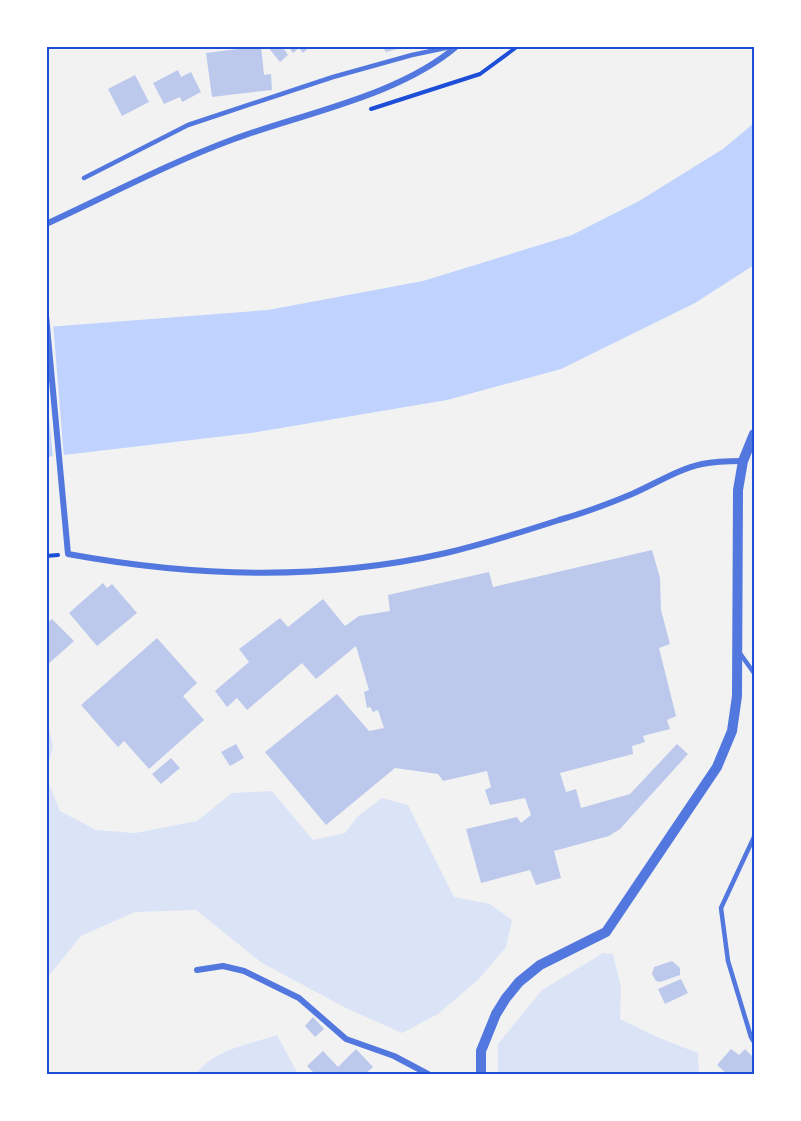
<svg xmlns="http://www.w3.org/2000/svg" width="801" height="1121" viewBox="0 0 801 1121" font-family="'IBM Plex Serif',serif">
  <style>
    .green { fill: #dbe4f7 }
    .water { fill: #bfd3fe }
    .pier { fill: #f2f2f2 }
    .building { fill: #bdc9ec }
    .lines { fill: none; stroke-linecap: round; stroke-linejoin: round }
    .path { stroke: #1d4ed8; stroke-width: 4 }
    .service { stroke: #5277de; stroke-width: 4.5 }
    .minor { stroke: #5277de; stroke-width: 6 }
    .tertiary { stroke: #5277de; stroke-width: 10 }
    .neatline { fill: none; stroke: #1d4ed8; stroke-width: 2 }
  </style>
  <rect width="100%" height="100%" fill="#f2f2f2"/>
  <!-- green -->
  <path class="green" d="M 46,713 L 53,747 L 47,769 L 46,769 Z
    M 47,779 L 60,811 L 96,830 L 135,833 L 197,821 L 232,793 L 272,791 L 313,840 L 345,833 L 358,816 L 382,798 L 408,805 L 454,897 L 490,904 L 512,920 L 506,947 L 479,979 L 438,1014 L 402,1033 L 348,1009 L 262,963 L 196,910 L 135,912 L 81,936 L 47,978 Z
    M 603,953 L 613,954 L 621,987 L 620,1019 L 657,1037 L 698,1053 L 699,1074 L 498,1074 L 498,1044 L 542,990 Z
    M 277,1035 L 298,1074 L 196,1074 C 213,1050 250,1044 277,1035 Z"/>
  <!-- water -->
  <path class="water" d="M 754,123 L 754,265 L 695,303 L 561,369 L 447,400 L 251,433 L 47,457 L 47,327 L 268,310 L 423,281 L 572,235 L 639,201 L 723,149 Z"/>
  <!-- pier -->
  <path class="pier" d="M 53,323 L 64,458 L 53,459 L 46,386 L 46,324 Z"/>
  <!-- building -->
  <path class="building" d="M 261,46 L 264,75 L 271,74 L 272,90 L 212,97 L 206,53 Z
    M 267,46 L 282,46 L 288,55 L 280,62 Z
    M 288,46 L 310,46 L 303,53 L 299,48 L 293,53 Z
    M 382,46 L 405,46 L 405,47 L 386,52 Z
    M 178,70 L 181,77 L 191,72 L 201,92 L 182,102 L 180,97 L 164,104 L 153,83 Z
    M 135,75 L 149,102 L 122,116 L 108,89 Z
    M 652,550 L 660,578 L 661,610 L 670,644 L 659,648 L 676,716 L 667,720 L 670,729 L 643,736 L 645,742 L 632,746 L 633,754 L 560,773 L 566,792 L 576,789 L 581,808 L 630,794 L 677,744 L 688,754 L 620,829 L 609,836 L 554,851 L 561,878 L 536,885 L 530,870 L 481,883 L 466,829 L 517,817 L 521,823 L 531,815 L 525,798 L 490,805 L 485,790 L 491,787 L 487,771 L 443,781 L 438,774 L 395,768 L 326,825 L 265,752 L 337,694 L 369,731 L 384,728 L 378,710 L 373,712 L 370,707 L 367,708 L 364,692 L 369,690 L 356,646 L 316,679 L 302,663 L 247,710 L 237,698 L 227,707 L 215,691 L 249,662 L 239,649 L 280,618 L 288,627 L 323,599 L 345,626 L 359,616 L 390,611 L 388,595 L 489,572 L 493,587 Z
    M 103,583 L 107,588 L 112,584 L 137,613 L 97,646 L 69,613 Z
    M 52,619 L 74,641 L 46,666 L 46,624 Z
    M 157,638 L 197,683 L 183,696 L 204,720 L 149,769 L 124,741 L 118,747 L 81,705 Z
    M 236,744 L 244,758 L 230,766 L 221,752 Z
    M 171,758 L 180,768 L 161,784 L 152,774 Z
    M 672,961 L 680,968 L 680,975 L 660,982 L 656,981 L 652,974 L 654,967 Z
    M 681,979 L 688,993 L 665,1004 L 658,989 Z
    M 313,1017 L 324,1029 L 315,1037 L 305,1026 Z
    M 356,1049 L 373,1067 L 365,1074 L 315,1074 L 307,1066 L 323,1051 L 338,1067 Z
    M 731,1049 L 739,1055 L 745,1049 L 754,1058 L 754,1074 L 727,1074 L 717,1065 Z"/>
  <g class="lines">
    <!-- path -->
    <path class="path" d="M 371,109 L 480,74 L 518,46
      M 46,556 L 58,555"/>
    <!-- service -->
    <path class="service" d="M 84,178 L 188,125 L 333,77 L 412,55 L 455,46
      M 739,652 L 754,673
      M 754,837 L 721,908 L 728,961 L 751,1037 L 754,1042"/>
    <!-- minor -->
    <path class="minor" d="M 46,224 C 109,195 169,163 234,139 C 304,113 399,96 457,46
      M 46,315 L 68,554 C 193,577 322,581 446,553 C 484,544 522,532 559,520 C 584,513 608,504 632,494 C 655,484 678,469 702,464 C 716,461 730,461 743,461
      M 197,970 L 223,966 L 244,971 L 299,998 L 346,1039 L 394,1056 L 428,1074"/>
    <!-- tertiary -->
    <path class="tertiary" d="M 481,1074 L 481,1051 L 496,1014 L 506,998 L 519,982 L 540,965 L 606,932 L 717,767 L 732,731 L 737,696 L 738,490 L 743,461 L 754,434"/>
  </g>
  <!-- border -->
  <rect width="801" height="1121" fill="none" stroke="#ffffff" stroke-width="96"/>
  <rect x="48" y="48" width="705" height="1025" class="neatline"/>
</svg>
